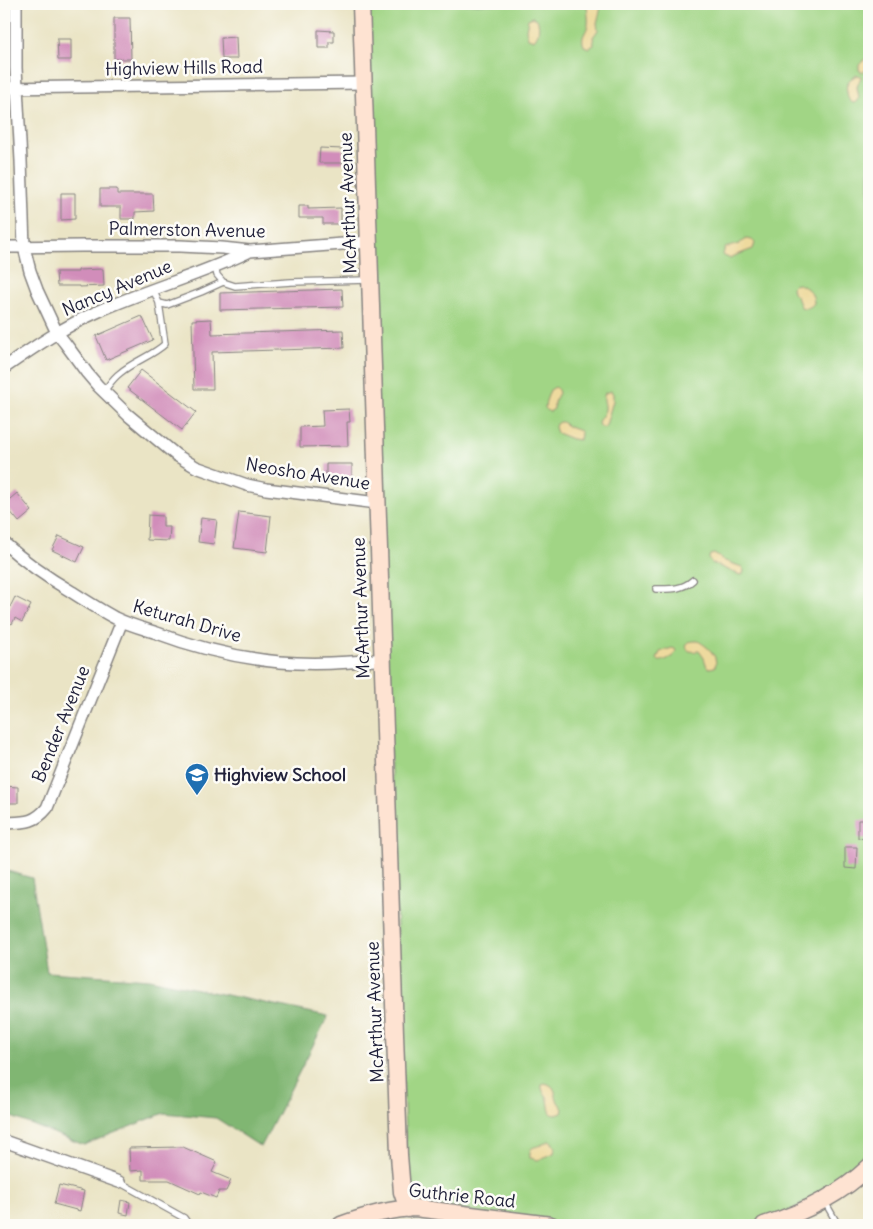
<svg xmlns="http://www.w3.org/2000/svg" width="873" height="1229" viewBox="0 0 873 1229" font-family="Delius,sans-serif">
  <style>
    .green { fill: #a1d585; stroke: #627c60 }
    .forest { fill: #80b672; stroke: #516c56 }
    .sand { fill: #eeda9e; stroke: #887e6c }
    .building { fill: #d18dba }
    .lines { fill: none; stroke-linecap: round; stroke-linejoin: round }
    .lane-casing { stroke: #868380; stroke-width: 8 }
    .street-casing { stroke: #868380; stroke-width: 14 }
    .secondary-casing { stroke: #868380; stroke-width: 19 }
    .lane { stroke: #fff; stroke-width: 5.5 }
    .street { stroke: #fff; stroke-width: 11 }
    .secondary { stroke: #fee3d2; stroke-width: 16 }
    .labels { text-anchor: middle; stroke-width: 5; stroke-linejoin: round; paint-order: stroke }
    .street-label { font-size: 18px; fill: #22223b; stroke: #fdfcf7 }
    .poi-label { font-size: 18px; font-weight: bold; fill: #22223b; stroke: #fdfcf7; text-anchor: start }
  </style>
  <rect width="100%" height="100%" fill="#fdfcf7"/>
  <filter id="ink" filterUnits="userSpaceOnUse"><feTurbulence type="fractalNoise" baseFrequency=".02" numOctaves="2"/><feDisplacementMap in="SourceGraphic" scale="10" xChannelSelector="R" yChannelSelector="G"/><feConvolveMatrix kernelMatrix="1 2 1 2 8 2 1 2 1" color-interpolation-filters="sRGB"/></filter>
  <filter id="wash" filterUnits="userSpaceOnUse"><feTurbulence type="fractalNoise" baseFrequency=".0096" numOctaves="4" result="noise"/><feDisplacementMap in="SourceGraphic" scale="20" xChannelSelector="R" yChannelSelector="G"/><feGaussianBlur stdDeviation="1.12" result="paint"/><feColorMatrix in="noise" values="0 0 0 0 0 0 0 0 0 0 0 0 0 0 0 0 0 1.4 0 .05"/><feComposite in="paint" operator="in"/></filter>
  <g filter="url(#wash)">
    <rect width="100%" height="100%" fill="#eae4c5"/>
    <!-- green -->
    <path class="green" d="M 361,4 L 869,4 L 869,1167 L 764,1225 L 551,1225 L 408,1209 Z"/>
    <!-- forest -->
    <path class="forest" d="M 4,870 L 32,878 L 47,972 L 149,979 L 328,1016 L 261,1147 L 216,1118 L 164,1113 L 84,1145 L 4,1114 Z"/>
    <!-- sand -->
    <path class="sand" d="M 587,4 L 600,4 L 601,7 L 597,23 L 598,30 L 593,37 L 594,45 L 589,48 L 584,46 C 580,36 586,34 588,25 C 589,19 587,10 587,4 Z
      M 533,17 L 537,19 C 540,25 539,35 534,40 L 528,38 L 526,30 L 528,19 Z
      M 868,56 L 869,56 L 869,68 L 865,71 L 862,72 L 859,70 L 859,65 Z
      M 857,75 L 861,76 L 861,77 L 857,87 L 859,98 L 857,102 L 853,103 C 848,100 848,98 847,92 C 845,83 849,79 857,75 Z
      M 746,239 L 752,240 L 755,243 L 753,249 L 729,258 L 724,256 L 723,254 L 725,248 L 739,244 Z
      M 798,284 C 807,287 814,293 814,303 C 811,308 805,309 801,307 L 797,297 L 793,293 L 792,287 L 794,285 Z
      M 555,387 L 558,390 L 559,393 L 554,402 L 554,409 L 549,412 L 545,408 L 546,401 L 550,390 Z
      M 611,391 L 613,394 L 613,401 L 606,425 L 604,428 L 599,426 L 598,422 C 600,418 604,414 605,410 C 606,403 602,400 605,393 Z
      M 559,422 L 562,422 L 569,427 L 580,431 L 581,436 L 579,440 L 572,439 L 557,433 L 555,427 L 556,424 Z
      M 714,554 L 725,561 L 742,567 L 744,571 L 743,574 L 740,575 L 712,563 L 710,561 L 709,558 L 710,555 Z
      M 698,641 C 707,646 719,656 715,667 L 710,668 L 707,667 L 704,658 L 699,651 C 696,651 693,652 690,651 C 686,650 685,644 689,642 C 691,641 696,641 698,641 Z
      M 672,648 L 675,649 L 676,651 L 673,656 C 669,658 663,662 659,661 L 657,659 L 660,652 Z
      M 545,1083 C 557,1086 554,1093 558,1102 C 560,1105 562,1107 563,1109 L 562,1113 C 548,1119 550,1109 548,1100 C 547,1093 541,1093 542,1085 Z
      M 548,1141 L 552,1142 L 555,1148 L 554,1153 L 538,1160 L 530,1158 C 529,1146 533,1148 541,1145 C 544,1144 546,1142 548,1141 Z"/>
    <g id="blocks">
      <!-- building -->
      <path class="building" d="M 114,18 L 130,18 L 131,59 L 114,59 Z
        M 318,30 L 334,31 L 334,42 L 329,42 L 329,48 L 318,48 Z
        M 236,37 L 237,59 L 222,59 L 221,38 Z
        M 57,39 L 71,39 L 71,60 L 58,60 Z
        M 320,148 L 343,149 L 343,163 L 319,163 Z
        M 100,189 L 117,189 L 117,194 L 153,194 L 154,211 L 135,212 L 135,219 L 121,219 L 121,207 L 100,207 Z
        M 61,193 L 75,193 L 75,219 L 61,220 Z
        M 299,206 L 308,206 L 308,209 L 341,208 L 341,224 L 323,224 L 323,218 L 299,218 Z
        M 103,269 L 104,286 L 79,287 L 79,286 L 57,286 L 56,272 L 78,272 L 78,270 Z
        M 342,289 L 343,307 L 220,310 L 220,293 Z
        M 142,316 L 153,340 L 106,360 L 96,336 Z
        M 211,319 L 212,334 L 343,330 L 344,348 L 212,352 L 213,389 L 194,389 L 192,320 Z
        M 141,370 L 196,412 L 182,430 L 127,388 Z
        M 349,409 L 350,422 L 347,422 L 348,446 L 300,447 L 300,427 L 323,426 L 322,410 Z
        M 326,464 L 352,464 L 352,478 L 342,478 L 342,484 L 332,484 L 331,479 L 326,479 Z
        M 17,493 L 32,511 L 19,522 L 4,504 Z
        M 239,512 L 271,516 L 267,552 L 234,548 Z
        M 148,515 L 163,516 L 163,527 L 170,527 L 169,541 L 147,540 Z
        M 201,518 L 217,520 L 214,544 L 198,542 Z
        M 59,536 L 84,547 L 77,562 L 52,550 Z
        M 15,597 L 31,605 L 22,622 L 15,618 L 12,624 L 4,619 Z
        M 4,786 L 18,787 L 18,803 L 4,803 Z
        M 858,820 L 869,820 L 869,839 L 858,838 Z
        M 845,847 L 857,847 L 856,869 L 845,868 Z
        M 183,1147 L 217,1162 L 212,1172 L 231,1180 L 226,1191 L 219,1191 L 216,1198 L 201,1192 L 200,1194 L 169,1180 L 143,1180 L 143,1170 L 130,1171 L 129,1148 Z
        M 59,1185 L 84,1191 L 80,1211 L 54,1204 Z
        M 121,1200 L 130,1202 L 128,1215 L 119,1213 Z"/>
    </g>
  </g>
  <g filter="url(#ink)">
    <use href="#blocks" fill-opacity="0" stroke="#868380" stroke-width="1"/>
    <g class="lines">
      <defs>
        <path id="lane" d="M 215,266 L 217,275 L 223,282 L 235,286 L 291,282 L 368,280
          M 153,289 L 159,303 L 167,305 L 201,292 L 223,282
          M 104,391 C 109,385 113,378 120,373 C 134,361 152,356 165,344 L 159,303
          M 656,589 C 670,589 682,590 693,580
          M 119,1182 L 184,1218 L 189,1225
          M 825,1202 L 838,1225"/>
        <path id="street" d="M 16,4 L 16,68 L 21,161 L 24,247 L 30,271 L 37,290 L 57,333 L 65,343 L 87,373 L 98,386 L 128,415 L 176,455 L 196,467 L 247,485 L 266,489 L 377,503
          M 4,88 L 365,83
          M 4,247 L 82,246 L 180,246 L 222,248 L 250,251 L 369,242
          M 4,368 C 34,347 65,326 99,311 C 148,289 200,275 248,252
          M 4,543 C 25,562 48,578 72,592 C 86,601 100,610 115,618 C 127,624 141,628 154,632 C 194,647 237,658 280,662 C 314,665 349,663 383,659
          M 4,823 C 23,822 34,824 47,808 L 122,621
          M 4,1141 L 119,1182"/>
        <path id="secondary" d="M 361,4 L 399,1155 L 402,1192 L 408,1209
          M 341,1225 C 365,1216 390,1209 415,1208 L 551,1225
          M 764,1225 C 803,1213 840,1195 869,1167"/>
      </defs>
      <!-- lane casing -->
      <use href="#lane" class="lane-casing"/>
      <!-- street casing -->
      <use href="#street" class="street-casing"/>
      <!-- secondary casing -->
      <use href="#secondary" class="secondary-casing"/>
      <!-- lane -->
      <use href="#lane" class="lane"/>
      <!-- street -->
      <use href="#street" class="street"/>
      <!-- secondary -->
      <use href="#secondary" class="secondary"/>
    </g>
  </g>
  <!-- icons -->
  <defs>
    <symbol id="school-pin" viewBox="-11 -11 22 30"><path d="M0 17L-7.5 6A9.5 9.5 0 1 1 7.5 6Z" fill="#1f6fb2" stroke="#fdfcf7"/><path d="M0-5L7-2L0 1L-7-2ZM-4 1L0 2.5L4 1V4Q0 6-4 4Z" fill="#fff"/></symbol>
  </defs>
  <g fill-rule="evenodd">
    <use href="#school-pin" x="183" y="761" width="28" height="38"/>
  </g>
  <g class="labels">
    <!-- street labels -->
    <g class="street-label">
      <text transform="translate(184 68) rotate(-1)" y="6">Highview Hills Road</text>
      <text transform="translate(348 203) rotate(-92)" y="6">McArthur Avenue</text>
      <text transform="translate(187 230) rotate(1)" y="6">Palmerston Avenue</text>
      <text transform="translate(117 288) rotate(-23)" y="6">Nancy Avenue</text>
      <text transform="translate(308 474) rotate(9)" y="6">Neosho Avenue</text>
      <text transform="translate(361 608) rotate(-92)" y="6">McArthur Avenue</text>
      <text transform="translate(187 621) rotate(16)" y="6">Keturah Drive</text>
      <text transform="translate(61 724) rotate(-68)" y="6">Bender Avenue</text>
      <text transform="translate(375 1012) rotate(-92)" y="6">McArthur Avenue</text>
      <text transform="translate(462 1196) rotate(6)" y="6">Guthrie Road</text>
    </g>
    <!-- poi labels -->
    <g class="poi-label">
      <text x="214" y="781">Highview School</text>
    </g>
  </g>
  <!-- margin -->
  <rect width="873" height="1229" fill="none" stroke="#fdfcf7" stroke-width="20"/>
</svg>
